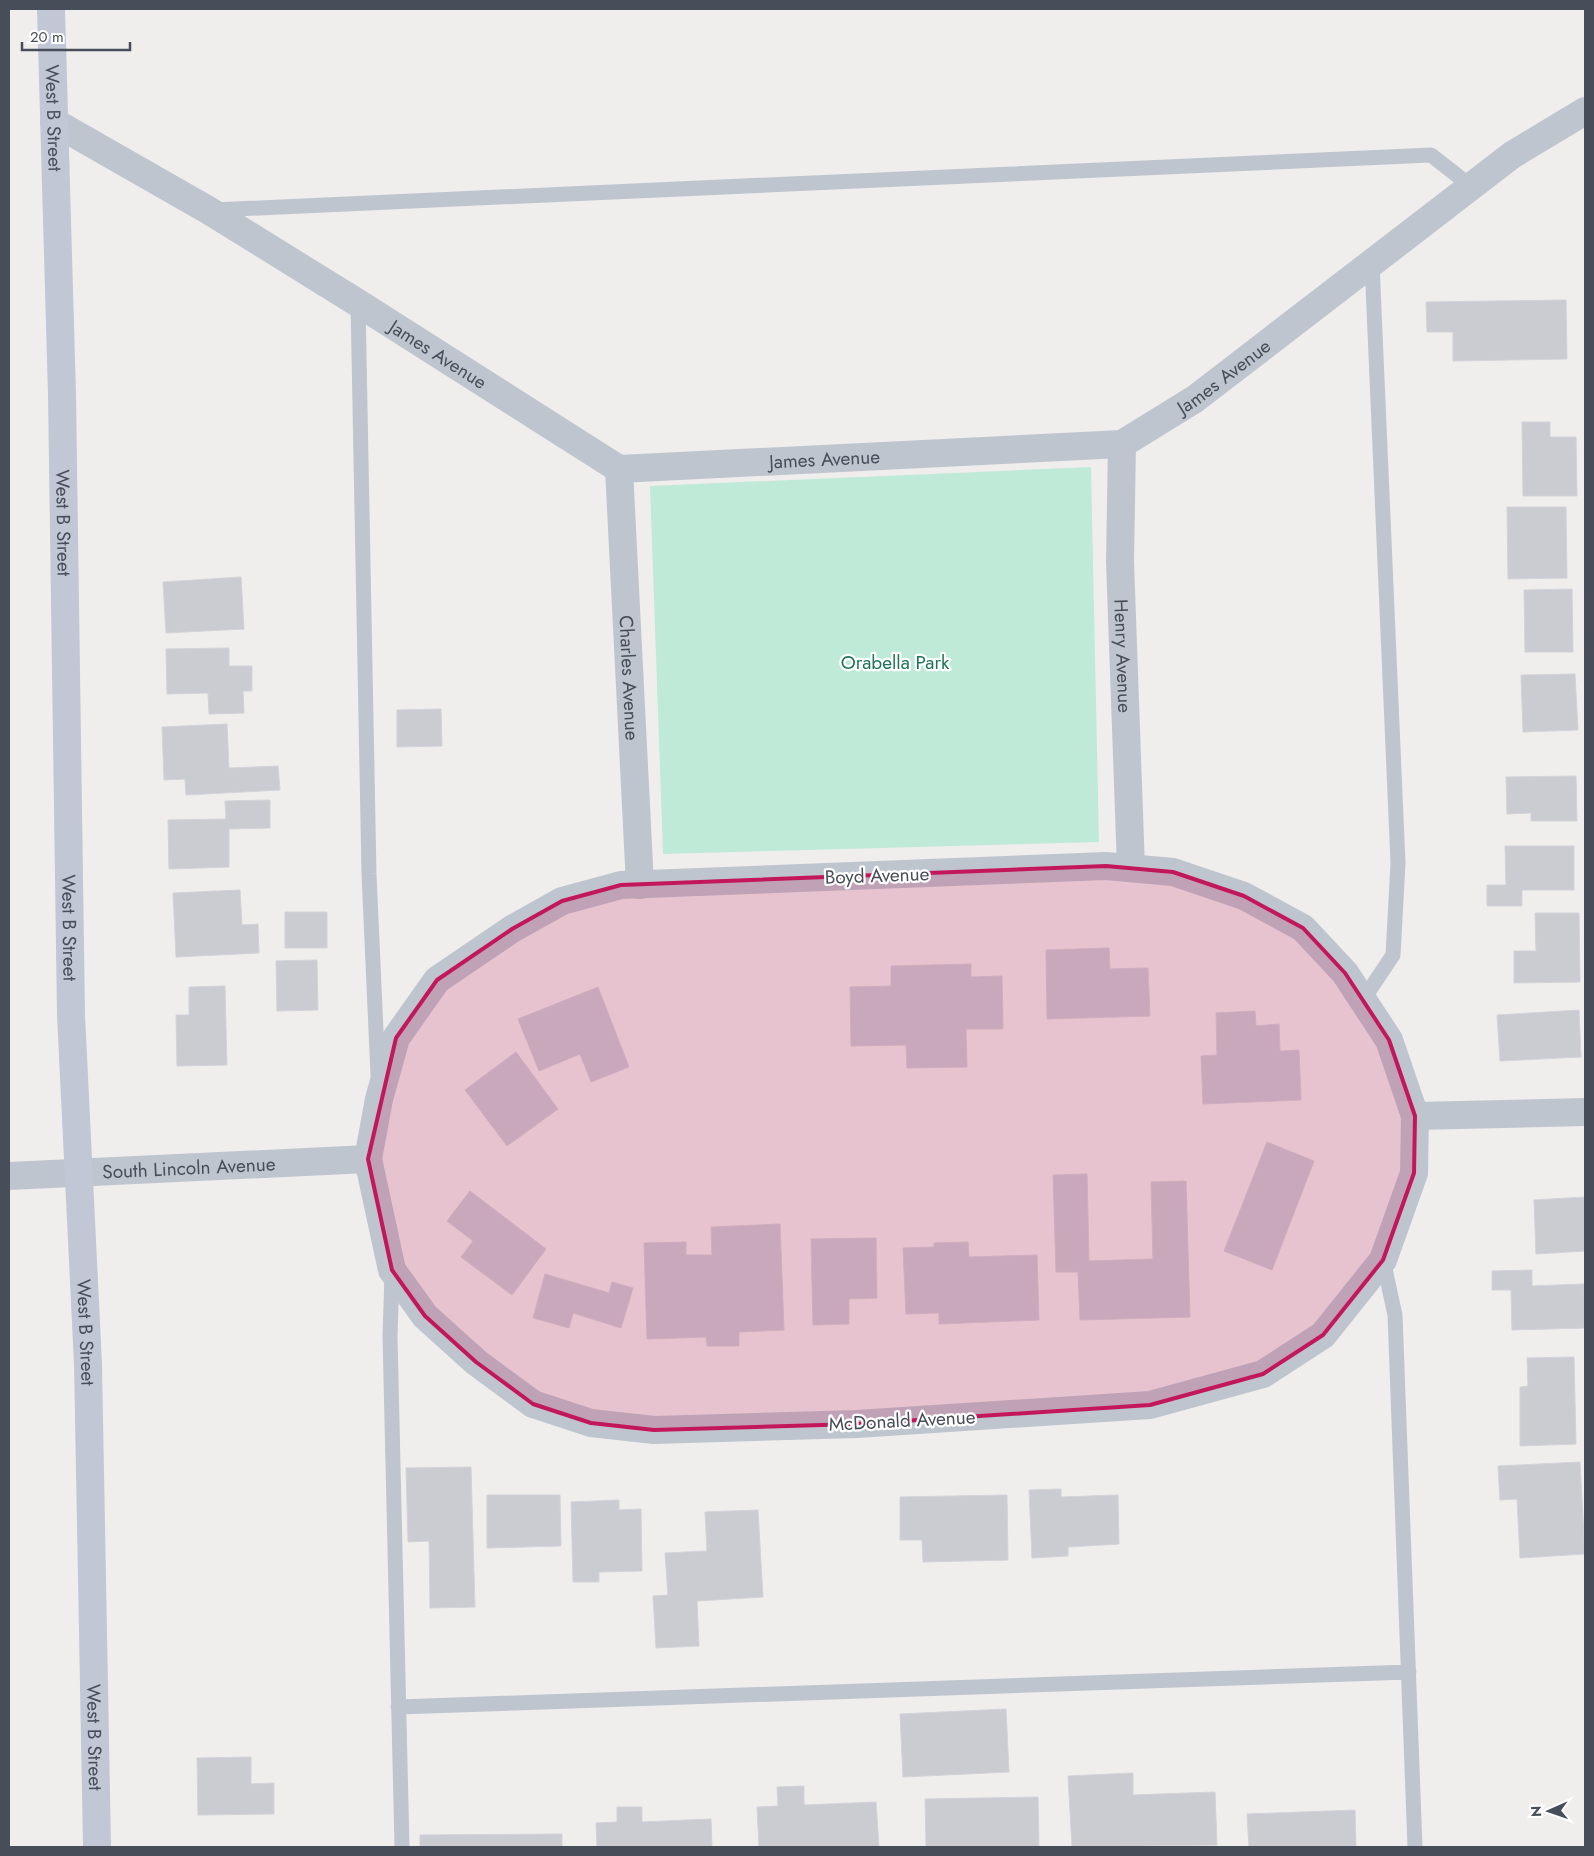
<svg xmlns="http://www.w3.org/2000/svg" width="1594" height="1856" viewBox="0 0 1594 1856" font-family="Jost,sans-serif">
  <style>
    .green { fill: #bfead7 }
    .building { fill: #caccd2; stroke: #d2d2d8 }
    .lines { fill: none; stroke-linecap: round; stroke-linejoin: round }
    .lane { stroke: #bfc5ce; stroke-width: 15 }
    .street { stroke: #bfc5ce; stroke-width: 28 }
    .secondary { stroke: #c1c7d5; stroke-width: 28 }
    .marked { fill: #c2185b; fill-opacity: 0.2; stroke: #c2185b; stroke-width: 4; stroke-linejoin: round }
    .labels { text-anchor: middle; stroke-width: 4.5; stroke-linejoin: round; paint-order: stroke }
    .street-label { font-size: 19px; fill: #474d59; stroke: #fff }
    .park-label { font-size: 19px; fill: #1e7457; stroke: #fff }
  </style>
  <rect width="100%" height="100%" fill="#f0eeed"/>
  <!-- green -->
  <path class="green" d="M 1091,467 L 1099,842 L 663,854 L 650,486 Z"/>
  <!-- building -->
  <path class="building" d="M 1566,300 L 1567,359 L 1453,361 L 1453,332 L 1427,332 L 1426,302 Z
    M 1522,422 L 1550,422 L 1550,437 L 1576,437 L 1577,496 L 1523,496 Z
    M 1507,507 L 1566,507 L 1567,578 L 1508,579 Z
    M 241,577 L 244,629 L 166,633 L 163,582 Z
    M 1572,589 L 1573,652 L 1525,652 L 1524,590 Z
    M 229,648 L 229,666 L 252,666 L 252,691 L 243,691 L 244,713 L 209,714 L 208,693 L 167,694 L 166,649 Z
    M 1575,674 L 1578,730 L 1523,732 L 1521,675 Z
    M 441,709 L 442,746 L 397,747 L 397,710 Z
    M 227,724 L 229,768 L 278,766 L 280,790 L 186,795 L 185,779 L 164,780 L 162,727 Z
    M 1576,776 L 1577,821 L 1531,821 L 1531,813 L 1507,814 L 1506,777 Z
    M 270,800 L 270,828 L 229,829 L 229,867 L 169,869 L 168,820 L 226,819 L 225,801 Z
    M 1505,846 L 1574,846 L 1574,890 L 1522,890 L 1522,906 L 1487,906 L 1487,885 L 1506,885 Z
    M 240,890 L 242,925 L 258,924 L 259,953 L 176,957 L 173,893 Z
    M 285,912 L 327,912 L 327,948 L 285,948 Z
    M 1535,913 L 1579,913 L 1580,982 L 1514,983 L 1514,951 L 1536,951 Z
    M 1109,948 L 1110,969 L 1148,968 L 1150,1016 L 1047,1019 L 1046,950 Z
    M 317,960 L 318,1010 L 277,1011 L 276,961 Z
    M 971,964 L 971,977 L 1002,976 L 1003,1029 L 966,1029 L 967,1067 L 907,1068 L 906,1045 L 851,1046 L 850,987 L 891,986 L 891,966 Z
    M 225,986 L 227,1065 L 177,1066 L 176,1015 L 189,1015 L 189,987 Z
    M 598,987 L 629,1067 L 591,1082 L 580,1054 L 539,1071 L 518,1019 Z
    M 1579,1010 L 1581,1057 L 1500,1061 L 1497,1015 Z
    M 1255,1011 L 1256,1026 L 1279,1024 L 1280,1051 L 1299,1050 L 1301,1100 L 1203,1104 L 1201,1056 L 1217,1055 L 1216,1013 Z
    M 516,1052 L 558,1109 L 507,1146 L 465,1090 Z
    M 1267,1142 L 1314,1161 L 1272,1270 L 1224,1251 Z
    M 1087,1174 L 1089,1261 L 1153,1259 L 1151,1182 L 1186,1181 L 1190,1317 L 1080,1320 L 1078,1272 L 1056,1272 L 1053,1175 Z
    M 470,1191 L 546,1249 L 512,1295 L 461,1257 L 473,1241 L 447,1221 Z
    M 1585,1197 L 1585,1251 L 1536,1254 L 1534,1200 Z
    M 780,1224 L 784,1330 L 739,1332 L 739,1346 L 707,1346 L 706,1337 L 647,1339 L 644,1243 L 686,1242 L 686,1255 L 712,1255 L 711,1227 Z
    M 876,1238 L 877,1298 L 849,1299 L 849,1324 L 813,1325 L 811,1239 Z
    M 968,1242 L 969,1257 L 1037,1255 L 1039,1320 L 939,1324 L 939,1313 L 906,1314 L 903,1248 L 934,1247 L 934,1243 Z
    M 1532,1270 L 1532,1286 L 1584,1284 L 1585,1328 L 1512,1330 L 1511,1290 L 1492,1290 L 1492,1271 Z
    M 545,1274 L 609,1293 L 612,1282 L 633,1288 L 621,1328 L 573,1313 L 569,1328 L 533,1318 Z
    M 1574,1357 L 1576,1444 L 1520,1446 L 1520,1387 L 1528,1386 L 1527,1358 Z
    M 1580,1462 L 1585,1554 L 1520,1558 L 1517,1499 L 1500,1500 L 1498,1466 Z
    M 471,1467 L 475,1607 L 430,1608 L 429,1541 L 408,1542 L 406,1468 Z
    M 1061,1489 L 1061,1497 L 1118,1495 L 1119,1544 L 1068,1547 L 1068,1556 L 1032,1558 L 1029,1490 Z
    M 487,1495 L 560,1495 L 561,1546 L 487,1548 Z
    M 1007,1495 L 1008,1560 L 923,1562 L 922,1540 L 900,1540 L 900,1497 Z
    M 619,1500 L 619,1510 L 641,1509 L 642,1571 L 599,1572 L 599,1582 L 573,1582 L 571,1502 Z
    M 758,1510 L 763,1597 L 697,1601 L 699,1646 L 656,1648 L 653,1596 L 668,1595 L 665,1553 L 707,1551 L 705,1512 Z
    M 1006,1709 L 1009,1772 L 903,1777 L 900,1714 Z
    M 251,1757 L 251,1784 L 274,1783 L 274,1814 L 198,1815 L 197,1758 Z
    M 1133,1773 L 1133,1795 L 1215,1792 L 1217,1845 L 1072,1847 L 1068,1776 Z
    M 804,1786 L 804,1805 L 876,1802 L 879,1847 L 759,1847 L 757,1807 L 778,1806 L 777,1787 Z
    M 1038,1797 L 1039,1847 L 926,1847 L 925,1799 Z
    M 617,1807 L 642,1807 L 642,1822 L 711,1819 L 712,1847 L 597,1847 L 596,1823 L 617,1822 Z
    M 1355,1810 L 1356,1847 L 1249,1847 L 1247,1814 Z
    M 562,1834 L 562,1847 L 420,1847 L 420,1835 Z"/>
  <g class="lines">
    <!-- lane -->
    <path class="lane" d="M 213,210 L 1431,155 L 1472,187
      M 358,303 L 369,874 L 378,1075
      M 1363,1000 L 1393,955 L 1398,863 L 1372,263
      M 1383,1260 L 1395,1315 L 1415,1847
      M 392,1274 L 390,1336 L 402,1847
      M 398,1707 L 1409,1672"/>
    <!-- street -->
    <g class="street">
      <path id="s1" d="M 54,122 L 208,210 L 358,303 L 619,469 L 1122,444 L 1195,399 L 1512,155 L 1585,111"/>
      <path id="s2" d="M 1122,444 L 1120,561 L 1131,868"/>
      <path id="s3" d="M 619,469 L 640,885"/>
      <path d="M 1106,866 L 1173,872 L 1244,896 L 1303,928 L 1345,973 L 1389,1040 L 1415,1116 L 1414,1173 L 1383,1260 L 1323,1335 L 1263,1374 L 1150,1405 L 857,1424 L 654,1430 L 591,1423 L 533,1404 L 476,1362 L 425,1316 L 392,1270 L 368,1159 L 379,1099 L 396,1038 L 437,980 L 512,929 L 562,901 L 621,885 Z"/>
      <path d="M 1415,1116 L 1585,1112"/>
      <path id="s4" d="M 9,1176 L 368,1159"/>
    </g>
    <!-- secondary -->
    <path class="secondary" id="s5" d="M 51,9 L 62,395 L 71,1015 L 88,1364 L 97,1847"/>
  </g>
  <!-- marked area -->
  <path class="marked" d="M 1106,866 L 1173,872 L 1244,896 L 1303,928 L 1345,973 L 1389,1040 L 1415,1116 L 1414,1173 L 1383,1260 L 1323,1335 L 1263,1374 L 1150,1405 L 857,1424 L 654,1430 L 591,1423 L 533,1404 L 476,1362 L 425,1316 L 392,1270 L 368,1159 L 396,1038 L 437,980 L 512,929 L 562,901 L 621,885 Z"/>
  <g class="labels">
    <!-- street labels -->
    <g class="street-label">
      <text dy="7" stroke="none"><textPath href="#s5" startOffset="109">West B Street</textPath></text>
      <text dy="7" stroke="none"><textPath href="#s1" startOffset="449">James Avenue</textPath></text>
      <text dy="7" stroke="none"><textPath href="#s1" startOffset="1289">James Avenue</textPath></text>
      <text dy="7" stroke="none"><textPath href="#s1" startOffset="869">James Avenue</textPath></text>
      <text dy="7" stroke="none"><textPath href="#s5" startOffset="514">West B Street</textPath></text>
      <text dy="7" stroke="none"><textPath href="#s2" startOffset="212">Henry Avenue</textPath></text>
      <text dy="7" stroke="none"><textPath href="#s3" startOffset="209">Charles Avenue</textPath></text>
      <text transform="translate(877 875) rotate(-2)" y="7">Boyd Avenue</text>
      <text dy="7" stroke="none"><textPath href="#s5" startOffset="919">West B Street</textPath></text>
      <text dy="7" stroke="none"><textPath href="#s4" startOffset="180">South Lincoln Avenue</textPath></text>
      <text dy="7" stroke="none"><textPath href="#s5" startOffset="1324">West B Street</textPath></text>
      <text transform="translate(902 1420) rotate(-3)" y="7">McDonald Avenue</text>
      <text dy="7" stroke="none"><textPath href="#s5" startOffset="1729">West B Street</textPath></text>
    </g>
    <!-- park labels -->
    <g class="park-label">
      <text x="895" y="669">Orabella Park</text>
    </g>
  </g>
  <!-- border -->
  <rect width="1594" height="1856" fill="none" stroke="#474d59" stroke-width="20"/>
  <!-- north arrow -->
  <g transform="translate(1549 1811) rotate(268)" stroke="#ffffff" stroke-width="4" paint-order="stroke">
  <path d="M0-4L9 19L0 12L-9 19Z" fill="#474d59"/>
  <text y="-8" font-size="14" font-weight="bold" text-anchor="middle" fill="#474d59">N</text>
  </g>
  <!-- scale -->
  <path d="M22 42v8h108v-8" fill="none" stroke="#474d59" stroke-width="2.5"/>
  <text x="30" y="42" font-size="15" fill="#474d59" stroke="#ffffff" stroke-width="4" paint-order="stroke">20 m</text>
</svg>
